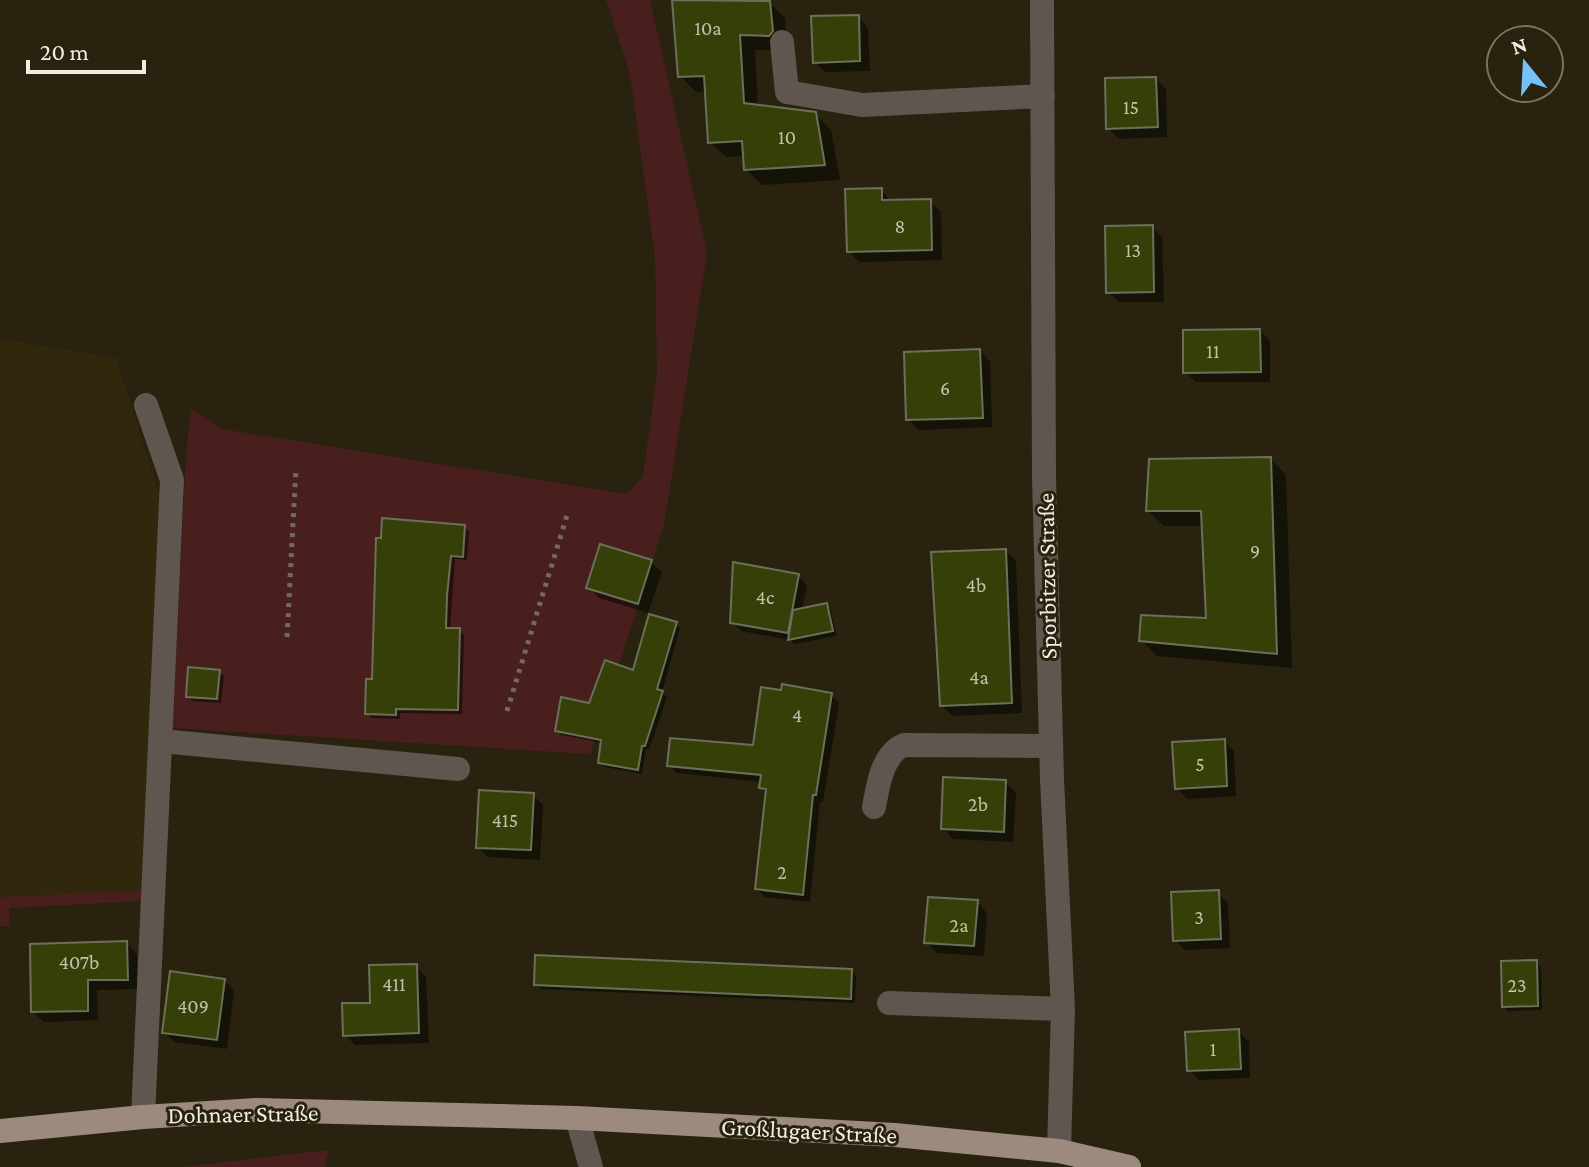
<svg xmlns="http://www.w3.org/2000/svg" width="1589" height="1167" viewBox="0 0 1589 1167" font-family="'Crimson Pro',serif">
  <style>
    .built { fill: #31270c }
    .green { fill: #481f1c }
    .shadow { fill: #0007 }
    .building { fill: #373f09; stroke: #6b705b; stroke-width: 2 }
    .lines { fill: none; stroke-linecap: round; stroke-linejoin: round }
    .path { stroke: #716b5b; stroke-width: 5; stroke-dasharray: 4 6; stroke-linecap: butt }
    .minor { stroke: #5f5650; stroke-width: 24 }
    .major { stroke: #9c8a7e; stroke-width: 24 }
    .labels { text-anchor: middle; stroke-width: 6; stroke-linejoin: round; paint-order: stroke }
    .number-label { font-size: 20px; fill: #c3c2ac }
    .street-label { font-size: 24px; fill: #f2ede2; stroke: #29220f }
  </style>
  <rect width="100%" height="100%" fill="#29220f"/>
  <!-- built -->
  <path class="built" d="M 0,339 L 116,358 L 163,506 L 144,890 L 0,897 Z"/>
  <!-- green -->
  <path class="green" d="M 606,0 L 650,0 L 707,253 L 664,525 L 590,754 L 172,728 L 186,457 L 191,409 L 222,429 L 626,494 L 643,477 L 657,372 L 655,257 L 630,74 Z
    M 144,890 L 142,901 L 9,908 L 9,926 L 0,926 L 0,897 Z
    M 329,1150 L 324,1167 L 181,1167 Z"/>
  <!-- shadow -->
  <path class="shadow" d="M 674,0 L 769,3 L 785,18 L 787,47 L 784,50 L 755,50 L 758,107 L 815,114 L 831,130 L 840,180 L 762,185 L 746,169 L 745,156 L 726,157 L 710,142 L 707,91 L 696,92 L 680,76 Z
    M 858,17 L 868,28 L 870,71 L 825,72 L 815,62 Z
    M 1156,79 L 1166,89 L 1167,137 L 1119,139 L 1108,128 Z
    M 881,190 L 891,201 L 930,201 L 941,212 L 942,260 L 859,262 L 849,251 Z
    M 1152,227 L 1162,237 L 1164,302 L 1119,302 L 1108,292 Z
    M 1260,331 L 1270,341 L 1270,382 L 1196,382 L 1185,372 Z
    M 980,351 L 990,362 L 992,427 L 918,430 L 908,419 Z
    M 1271,459 L 1286,475 L 1292,668 L 1157,656 L 1141,640 L 1208,620 L 1203,526 L 1164,526 L 1148,511 Z
    M 464,527 L 469,531 L 467,560 L 455,559 L 450,630 L 459,630 L 464,635 L 462,714 L 400,713 L 400,719 L 372,718 L 367,713 L 374,681 Z
    M 1006,551 L 1016,561 L 1022,713 L 952,716 L 942,705 Z
    M 651,562 L 662,572 L 648,613 L 599,598 L 588,587 Z
    M 798,576 L 807,585 L 802,610 L 826,605 L 831,610 L 836,636 L 795,644 L 790,640 L 741,631 L 733,622 Z
    M 676,624 L 680,628 L 662,692 L 667,697 L 649,750 L 646,749 L 642,774 L 605,767 L 600,763 L 603,743 L 562,735 L 557,731 L 635,673 Z
    M 219,671 L 224,676 L 221,703 L 192,701 L 188,696 Z
    M 831,695 L 839,703 L 823,802 L 820,802 L 810,902 L 765,897 L 757,889 L 767,794 L 761,787 L 762,782 L 677,773 L 669,765 L 754,748 Z
    M 1224,741 L 1234,751 L 1236,796 L 1187,799 L 1177,788 Z
    M 1005,782 L 1016,793 L 1013,842 L 953,839 L 943,828 Z
    M 533,795 L 543,805 L 540,860 L 488,857 L 478,847 Z
    M 1218,893 L 1228,903 L 1230,948 L 1185,950 L 1175,940 Z
    M 977,902 L 987,913 L 984,956 L 937,953 L 926,942 Z
    M 126,943 L 137,954 L 137,989 L 97,990 L 98,1020 L 44,1022 L 33,1012 Z
    M 1536,962 L 1541,967 L 1542,1010 L 1508,1011 L 1504,1006 Z
    M 416,966 L 426,977 L 429,1043 L 355,1045 L 345,1035 L 372,1005 Z
    M 852,971 L 856,976 L 855,1003 L 541,989 L 536,984 Z
    M 224,980 L 234,991 L 227,1049 L 175,1042 L 164,1032 Z
    M 1238,1031 L 1249,1042 L 1250,1078 L 1199,1080 L 1189,1070 Z"/>
  <!-- building -->
  <path class="building" d="M 672,0 L 770,1 L 773,31 L 769,36 L 740,35 L 744,103 L 816,112 L 825,165 L 744,170 L 742,141 L 708,143 L 704,76 L 678,77 Z
    M 859,15 L 860,61 L 813,63 L 811,16 Z
    M 1156,77 L 1158,127 L 1106,129 L 1105,78 Z
    M 882,188 L 882,200 L 931,199 L 932,250 L 847,252 L 845,189 Z
    M 1153,225 L 1154,292 L 1106,293 L 1105,226 Z
    M 1260,329 L 1261,372 L 1183,373 L 1183,330 Z
    M 980,349 L 983,418 L 906,420 L 904,352 Z
    M 1271,457 L 1277,654 L 1139,641 L 1141,615 L 1206,618 L 1201,511 L 1146,511 L 1149,459 Z
    M 382,518 L 465,525 L 463,557 L 451,556 L 447,596 L 446,628 L 460,628 L 458,710 L 396,709 L 396,715 L 365,714 L 366,679 L 372,679 L 376,538 L 381,538 Z
    M 600,544 L 652,560 L 638,604 L 586,588 Z
    M 1006,549 L 1012,703 L 940,706 L 931,552 Z
    M 733,562 L 799,574 L 788,633 L 730,623 Z
    M 827,603 L 833,631 L 788,640 L 793,610 Z
    M 649,614 L 677,622 L 657,689 L 663,691 L 645,746 L 642,746 L 638,770 L 598,763 L 601,740 L 555,731 L 561,697 L 589,703 L 605,660 L 633,670 Z
    M 188,667 L 220,670 L 217,699 L 186,697 Z
    M 782,684 L 832,693 L 816,795 L 813,795 L 803,895 L 755,889 L 766,789 L 759,788 L 761,775 L 667,766 L 670,738 L 753,745 L 761,687 L 781,690 Z
    M 1225,739 L 1227,786 L 1175,789 L 1172,742 Z
    M 943,777 L 1006,780 L 1004,832 L 941,829 Z
    M 479,790 L 534,793 L 531,850 L 476,848 Z
    M 1219,890 L 1221,939 L 1173,941 L 1171,892 Z
    M 928,897 L 978,900 L 974,946 L 924,943 Z
    M 127,941 L 128,980 L 88,980 L 88,1011 L 31,1012 L 30,944 Z
    M 535,955 L 852,969 L 851,999 L 534,985 Z
    M 1537,960 L 1538,1006 L 1502,1007 L 1501,961 Z
    M 417,964 L 419,1033 L 343,1036 L 342,1003 L 370,1003 L 369,965 Z
    M 170,971 L 225,979 L 217,1040 L 162,1033 Z
    M 1239,1029 L 1241,1069 L 1187,1071 L 1185,1032 Z"/>
  <g class="lines">
    <!-- path -->
    <path class="path" d="M 287,637 L 296,467
      M 507,711 L 568,512"/>
    <!-- minor -->
    <path class="minor" d="M 1042,0 L 1044,477 L 1052,779 L 1063,1009 L 1059,1151
      M 782,42 L 787,92 L 862,105 L 1043,96
      M 161,741 L 458,769
      M 874,807 C 878,786 882,754 904,745 L 1051,746
      M 889,1003 L 1063,1009
      M 143,1117 L 172,480 L 146,405
      M 577,1118 L 591,1167"/>
    <!-- major -->
    <path class="major" d="M 0,1131 L 143,1117 L 257,1110 L 577,1118 L 895,1135 L 1059,1151 L 1129,1167"/>
  </g>
  <g class="labels">
    <!-- number labels -->
    <g class="number-label">
      <text x="708" y="35">10a</text>
      <text x="1131" y="114">15</text>
      <text x="787" y="144">10</text>
      <text x="900" y="233">8</text>
      <text x="1133" y="257">13</text>
      <text x="1213" y="358">11</text>
      <text x="945" y="395">6</text>
      <text x="1255" y="558">9</text>
      <text x="976" y="592">4b</text>
      <text x="765" y="604">4c</text>
      <text x="979" y="684">4a</text>
      <text x="797" y="722">4</text>
      <text x="1200" y="771">5</text>
      <text x="978" y="811">2b</text>
      <text x="505" y="827">415</text>
      <text x="782" y="879">2</text>
      <text x="1199" y="924">3</text>
      <text x="959" y="932">2a</text>
      <text x="79" y="969">407b</text>
      <text x="394" y="991">411</text>
      <text x="1517" y="992">23</text>
      <text x="193" y="1013">409</text>
      <text x="1213" y="1056">1</text>
    </g>
    <!-- street labels -->
    <g class="street-label">
      <text transform="translate(1047 576) rotate(-91)" y="8">Sporbitzer Straße</text>
      <text transform="translate(243 1114) rotate(-1)" y="8">Dohnaer Straße</text>
      <text transform="translate(809 1131) rotate(3)" y="8">Großlugaer Straße</text>
    </g>
  </g>
  <!-- north arrow -->
  <g transform="translate(1525 64) rotate(342)"><circle r="38" fill="#29220f" stroke="#797363" stroke-width="2"/>
  <path d="M0-6L14 30L0 20L-14 30Z" fill="#75c0f6"/>
  <text y="-12" font-size="22" font-weight="bold" text-anchor="middle" fill="#f2ede2">N</text>
  </g>
  <!-- scale -->
  <path d="M28 60v12h116v-12" fill="none" stroke="#f2ede2" stroke-width="4"/>
  <text x="40" y="60" font-size="24" fill="#f2ede2" stroke="#29220f" stroke-width="6" paint-order="stroke">20 m</text>
</svg>
